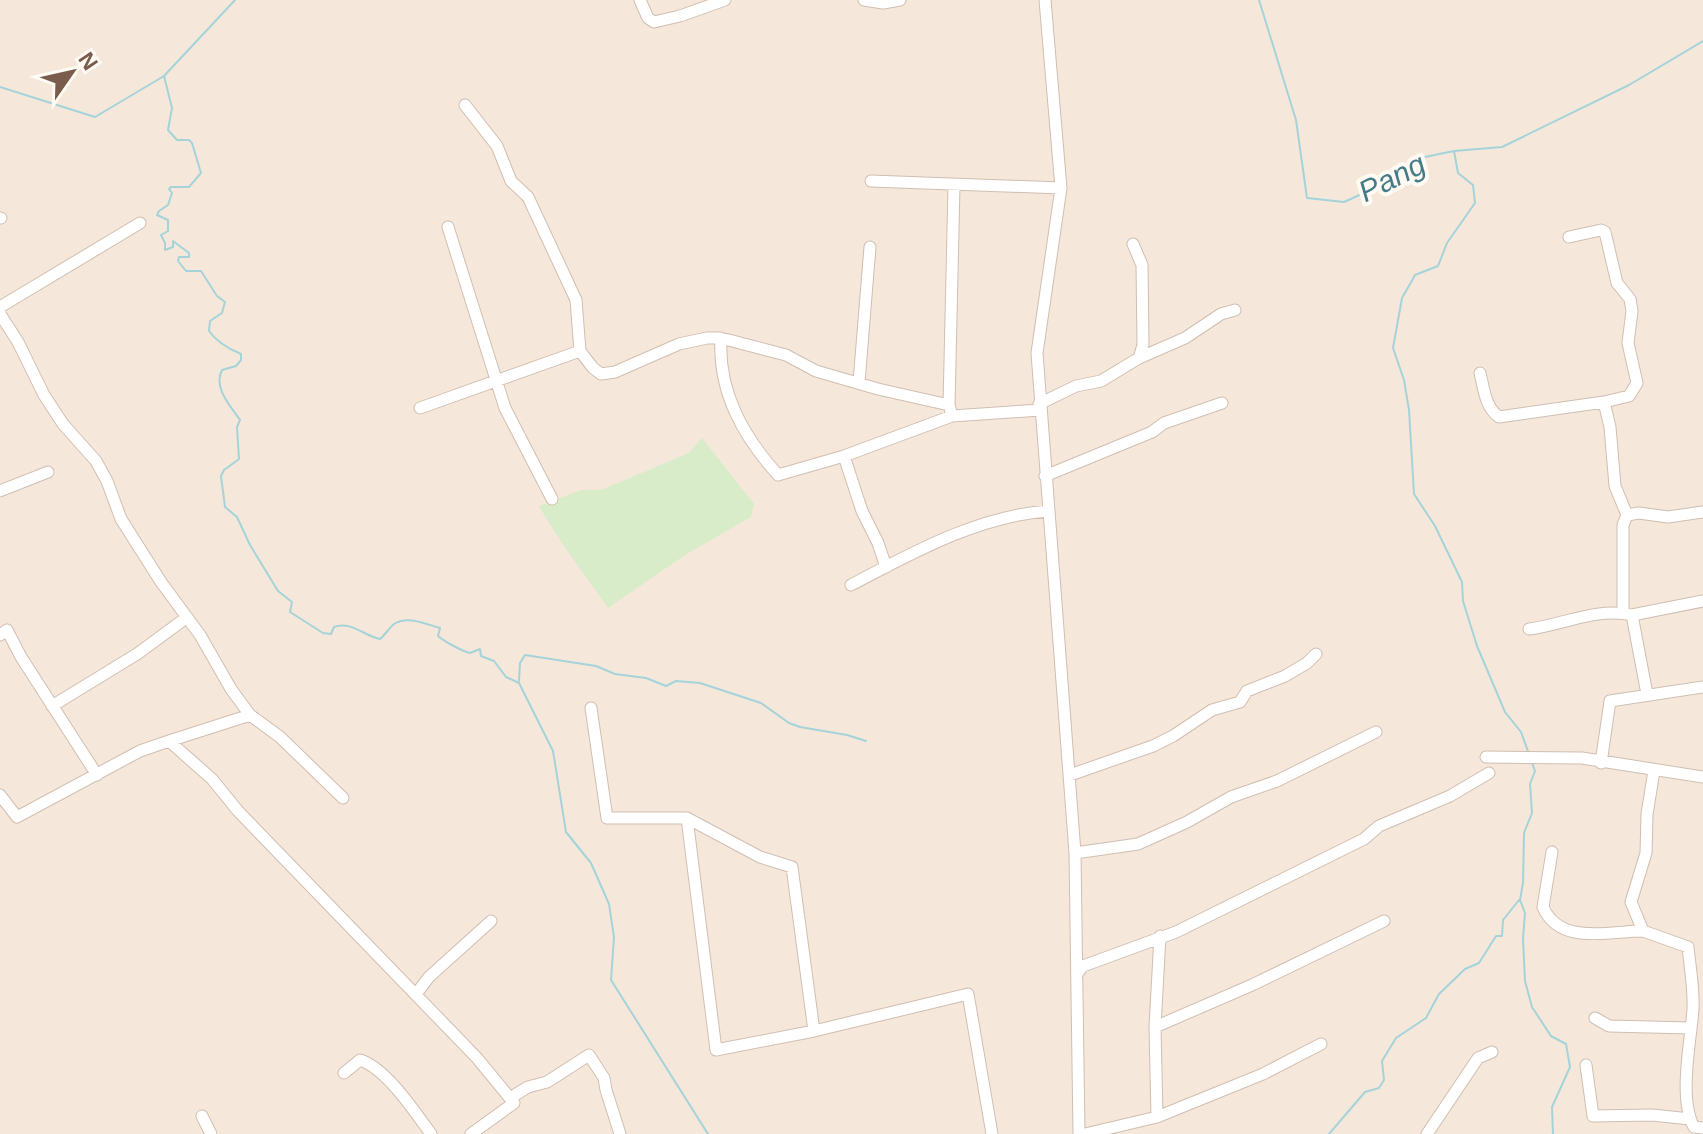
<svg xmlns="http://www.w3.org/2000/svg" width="1703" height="1134" viewBox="0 0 1703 1134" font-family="Helvetica,sans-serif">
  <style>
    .residential { fill: #f5e8da }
    .green { fill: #d8ecc9 }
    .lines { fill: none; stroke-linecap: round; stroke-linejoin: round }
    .stream { stroke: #a5d3da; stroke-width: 2 }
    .minor-casing { stroke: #d1beb0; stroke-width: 13 }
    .minor { stroke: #fff; stroke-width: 11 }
    .labels { text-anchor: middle; stroke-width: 8; stroke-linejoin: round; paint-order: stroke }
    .water-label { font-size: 30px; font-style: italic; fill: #437c86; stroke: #fffaf3 }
  </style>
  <rect width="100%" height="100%" fill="#fdf6ec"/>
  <!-- residential -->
  <path class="residential" d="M 0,0 L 1703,0 L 1703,1134 L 0,1134 Z"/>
  <!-- green -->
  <path class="green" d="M 702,438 L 754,504 L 751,517 L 685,555 L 608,608 C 585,574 559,542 539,506 L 581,490 L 601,490 L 677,458 L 690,452 Z"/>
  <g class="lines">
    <!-- stream -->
    <path class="stream" d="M 1259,0 L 1296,120 L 1307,198 L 1344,202 L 1384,184 L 1420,158 L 1454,151 L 1502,147 L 1629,85 L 1703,41
      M 164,76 L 172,108 L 168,130 L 177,140 L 189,140 L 192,143 L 201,173 L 189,187 L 171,187 L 169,189 L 172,193 L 168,205 L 159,211 L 157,215 L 168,220 L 168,231 L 161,235 L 165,243 L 165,250 L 173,247 L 173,241 L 189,253 L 189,257 L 179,257 L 178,261 L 186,271 L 201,271 L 217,296 L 225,302 L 222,313 L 210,321 L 209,331 C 216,341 229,349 241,354 L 241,360 L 236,366 L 222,370 C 213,388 230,405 240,420 L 237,427 L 239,459 L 224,470 L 221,476 L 225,507 L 237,517 L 250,545 L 278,591 L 292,602 L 290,612 L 323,633 L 331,634 L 334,627 C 352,621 362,635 380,639 C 385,635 389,628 394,624 C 407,615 426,624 440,628 L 438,636 C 445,642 462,651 470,653 L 480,649 L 481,656 L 494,661 L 506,677 L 519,683 L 553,751 L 566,832 L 591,863 L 609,904 L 614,937 L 611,980 L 708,1134
      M 0,87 L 95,117 L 164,76 L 235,0
      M 1454,151 L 1458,173 L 1473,185 L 1475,203 L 1447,243 L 1438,266 L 1415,275 L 1410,284 L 1402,298 L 1393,348 L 1404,380 L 1409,410 L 1414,494 L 1435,526 L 1462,582 L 1463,601 L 1477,646 L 1505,712 L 1521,732 L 1529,754
      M 519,681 L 520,663 L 525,655 L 596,666 L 615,674 L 646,678 L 666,686 L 676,681 L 700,683 L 761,703 L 789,723 L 800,727 L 847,735 L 866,741
      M 1531,760 L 1535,771 L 1530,784 L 1532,813 L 1524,833 L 1523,883 L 1520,900 L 1525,913 L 1523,939 L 1525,981 L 1532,1007 L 1551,1036 L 1566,1044 L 1570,1067 L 1552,1107 L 1553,1134
      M 1329,1134 L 1365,1092 L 1379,1088 L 1384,1080 L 1382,1061 L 1396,1038 L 1426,1018 L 1439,994 L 1465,969 L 1479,963 L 1496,936 L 1502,936 L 1503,920 L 1519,900"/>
    <defs>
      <path id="minor" d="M 640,0 L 648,18 L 654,22 L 680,16 L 725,0
        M 864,0 L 883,3 L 900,0
        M 1045,0 L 1061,188 L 1037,353 L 1075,853 L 1079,1134
        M 465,105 L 497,146 L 511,181 L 528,197 L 576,300 L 580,351 L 593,368 L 601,374 L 615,372 L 679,344 L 707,338 L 721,338 L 786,355 L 816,371 L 878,389 L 949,405 L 952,416
        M 871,181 L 1061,188
        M 0,218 L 1,218
        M 448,227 L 505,408 L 552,499
        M 1569,237 L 1601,230 L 1605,232 L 1617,283 L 1630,299 L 1632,311 L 1628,343 L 1637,383 L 1629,396 L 1604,402 L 1610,427 L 1615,486 L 1627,515 L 1623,525 L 1623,613
        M 1133,244 L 1142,265 L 1143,345 L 1139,358
        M 0,307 L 140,223
        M 0,314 L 18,342 L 44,395 L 63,424 L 96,461 L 107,481 L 121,519 L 161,582 L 200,635 L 231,689 L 250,715 L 280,737 L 343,798
        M 721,338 C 718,392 743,436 778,475 L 844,456 L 952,416 L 1040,410
        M 1480,373 C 1484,389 1485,407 1499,417 L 1604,402
        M 859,382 L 870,247
        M 1039,404 L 1076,386 L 1101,381 L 1139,358 L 1185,338 L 1221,314 L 1235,310
        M 949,405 L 954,186
        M 420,408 L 580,351
        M 844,456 L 862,511 L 878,543 L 886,567
        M 1045,476 L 1152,432 L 1164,423 L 1222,403
        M 0,491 L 48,472
        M 1627,515 L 1639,513 L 1668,517 L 1703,512
        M 851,585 C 912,553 978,516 1048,511
        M 1632,615 L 1647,694
        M 1529,629 C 1563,625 1596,607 1632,615 L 1703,601
        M 0,635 L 7,630 L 21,657 L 97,775
        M 52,706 L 137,654 L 186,618
        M 591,708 L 607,818 L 687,818 L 760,857 L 792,867 L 814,1031
        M 169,741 L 250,715
        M 1486,757 L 1582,758 L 1703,777
        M 1601,763 L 1610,701 L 1703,687
        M 1654,771 L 1647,814 L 1646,853 L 1631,902 L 1643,931 L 1688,947 C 1690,967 1694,989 1693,1009 C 1691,1040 1678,1099 1694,1127 L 1703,1128
        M 1070,775 L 1153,746 L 1173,736 L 1212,710 L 1240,702 L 1247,691 L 1285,676 L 1307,663 L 1316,654
        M 0,795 L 17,817 L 140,751 L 169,741 L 212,779 L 238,811 L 477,1058 L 514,1103 L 471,1134
        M 687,818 L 716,1050 L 814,1031 L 968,994 L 992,1134
        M 1552,852 L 1543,907 C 1560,946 1609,931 1643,931
        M 1075,853 L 1138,844 L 1187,822 L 1231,797 L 1277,781 L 1376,732
        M 1077,974 L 1083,966 L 1176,932 L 1364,839 L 1379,826 L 1450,796 L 1489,773
        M 416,994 L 429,977 L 491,921
        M 1595,1018 L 1609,1026 L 1690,1028
        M 1155,1027 L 1252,985 L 1384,921
        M 1586,1065 L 1593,1116 L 1652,1115 L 1690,1119
        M 344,1073 L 360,1060 C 386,1068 415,1112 431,1134
        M 510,1098 L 528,1087 L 547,1082 L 589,1055 L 604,1078 L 606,1090 L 620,1134
        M 202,1116 L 211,1134
        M 1157,1117 L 1155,1027 L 1160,936
        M 1085,1134 L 1157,1117 L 1263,1074 L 1321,1044
        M 1427,1134 L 1478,1058 L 1492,1052"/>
    </defs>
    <!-- minor casing -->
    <use href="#minor" class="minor-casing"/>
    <!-- minor -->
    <use href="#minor" class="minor"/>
  </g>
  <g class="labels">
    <!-- water labels -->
    <g class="water-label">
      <text transform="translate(1392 178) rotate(-27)" y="10">Pang</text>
    </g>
  </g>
  <!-- north arrow -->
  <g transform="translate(72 72) rotate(56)" stroke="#fffaf3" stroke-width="6" paint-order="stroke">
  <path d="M0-6L14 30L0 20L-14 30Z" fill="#7a5c4d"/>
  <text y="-12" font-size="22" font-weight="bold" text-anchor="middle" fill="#7a5c4d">N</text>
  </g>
</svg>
